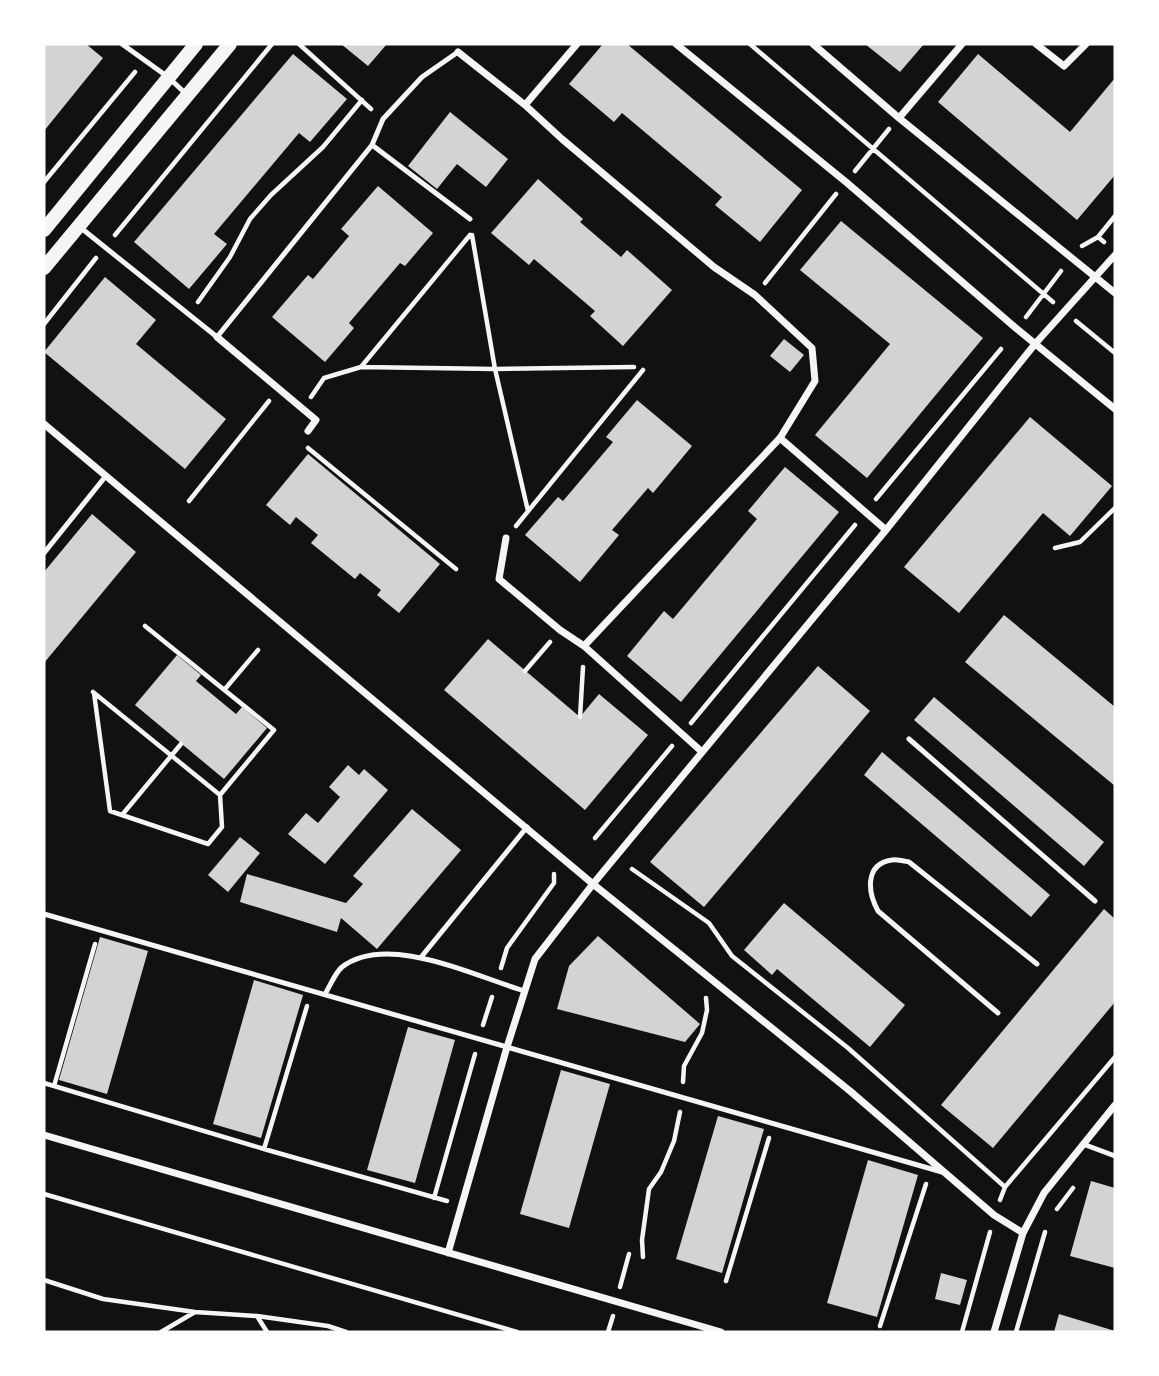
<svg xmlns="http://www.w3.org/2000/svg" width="1159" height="1376" viewBox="0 0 1159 1376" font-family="'Sofia Sans Condensed',sans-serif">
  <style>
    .building { fill: #d3d3d3 }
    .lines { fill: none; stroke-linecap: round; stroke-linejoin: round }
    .path { stroke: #f5f5f5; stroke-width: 4.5 }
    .service { stroke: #f5f5f5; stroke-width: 5 }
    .minor { stroke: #f5f5f5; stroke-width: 7 }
    .secondary { stroke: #f5f5f5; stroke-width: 14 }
  </style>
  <rect width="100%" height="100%" fill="#111"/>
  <!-- building -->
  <path class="building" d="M 44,44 L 86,44 L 103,58 L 44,131 Z
    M 341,44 L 387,44 L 368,66 Z
    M 603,44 L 627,44 L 802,190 L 760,242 L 715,205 L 722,197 L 622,113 L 614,122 L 569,84 Z
    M 865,44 L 924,44 L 900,72 Z
    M 293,54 L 347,99 L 310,142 L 299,133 L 214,234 L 227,244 L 189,289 L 134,242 Z
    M 978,54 L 1070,132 L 1115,78 L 1115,175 L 1077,220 L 938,102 Z
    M 450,112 L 508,159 L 486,187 L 457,164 L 437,189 L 408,166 Z
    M 538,179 L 583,219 L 580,222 L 621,257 L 627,250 L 672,290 L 623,346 L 590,316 L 595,311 L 534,259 L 529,265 L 491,233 Z
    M 378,186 L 433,233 L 405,266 L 400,263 L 349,323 L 354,328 L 325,362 L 272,317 L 308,275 L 313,279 L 349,236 L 341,229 Z
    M 841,221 L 983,338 L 867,478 L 815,435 L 890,344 L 800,270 Z
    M 105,277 L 156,320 L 136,344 L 226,419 L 185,469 L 44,352 Z
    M 784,339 L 804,355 L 790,372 L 770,356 Z
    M 637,400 L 692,446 L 653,493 L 648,488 L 612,530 L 619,535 L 580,582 L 525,535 L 558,497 L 563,501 L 613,442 L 606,437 Z
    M 1030,417 L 1112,486 L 1070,536 L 1043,513 L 959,613 L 904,567 Z
    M 308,454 L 440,564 L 399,613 L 377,595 L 381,590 L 360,573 L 355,579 L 311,543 L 318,535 L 296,517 L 290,525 L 266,505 Z
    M 785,467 L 839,512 L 681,702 L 627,656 L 664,611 L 673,619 L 757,519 L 748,511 Z
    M 92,514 L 136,552 L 44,663 L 44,572 Z
    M 1004,615 L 1115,707 L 1115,786 L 965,662 Z
    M 488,639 L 580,717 L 599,694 L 648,735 L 585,810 L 444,690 Z
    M 177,655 L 201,675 L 196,681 L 236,714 L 242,707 L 267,728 L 224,779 L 135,705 Z
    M 818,666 L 870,711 L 704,907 L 650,862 Z
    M 934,697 L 1104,842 L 1084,866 L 914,720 Z
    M 882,752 L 1050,895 L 1031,917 L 864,775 Z
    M 348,765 L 359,775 L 364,769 L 388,790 L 325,864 L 288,834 L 306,813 L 318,823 L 340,797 L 329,787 Z
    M 412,809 L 461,850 L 377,949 L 341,918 L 337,932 L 240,902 L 247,874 L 346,903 L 363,884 L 353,876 Z
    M 240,837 L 260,853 L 228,892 L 208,875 Z
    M 784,903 L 905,1005 L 870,1047 L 777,969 L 772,975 L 744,950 Z
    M 1104,909 L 1115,919 L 1115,1002 L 993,1148 L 941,1105 Z
    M 598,936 L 700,1024 L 685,1042 L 557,1009 L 569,966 Z
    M 100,937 L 148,951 L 107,1094 L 59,1080 Z
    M 254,980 L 303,995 L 261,1138 L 213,1124 Z
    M 408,1027 L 455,1040 L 415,1183 L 367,1170 Z
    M 561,1070 L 610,1084 L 569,1228 L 520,1214 Z
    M 718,1116 L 764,1129 L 722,1273 L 676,1259 Z
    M 868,1160 L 918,1175 L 877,1317 L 827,1303 Z
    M 1091,1181 L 1115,1188 L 1115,1268 L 1070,1256 Z
    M 941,1273 L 967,1280 L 960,1305 L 935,1299 Z
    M 1059,1314 L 1115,1331 L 1115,1332 L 1054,1332 Z"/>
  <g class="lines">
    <!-- path -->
    <path class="path" d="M 299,44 L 371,109
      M 750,44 L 1053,302
      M 855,171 L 889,129
      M 44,182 L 135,72
      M 115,235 L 272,44
      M 472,235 L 495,369 L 528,511
      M 1098,237 L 1115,216
      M 1082,246 L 1098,237 L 1104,242
      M 765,283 L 836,194
      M 198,302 L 230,257 L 250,219 L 271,195 L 323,147 L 362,100
      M 1026,317 L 1061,271
      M 1076,321 L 1115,353
      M 44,324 L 96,258
      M 361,367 L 495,369 L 634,367
      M 311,397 L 324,378 L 361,367 L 470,235
      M 308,448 L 456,569
      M 876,499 L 1001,349
      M 189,501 L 269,401
      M 516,526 L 643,370
      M 1055,548 L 1080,542 L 1115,508
      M 525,671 L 550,642
      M 225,689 L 258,650
      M 93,692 L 220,795 L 274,730 L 145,626
      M 94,693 L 110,811 L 208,844 L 222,827 L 220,795
      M 580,717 L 583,667
      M 691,723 L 855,525
      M 122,815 L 181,744
      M 595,838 L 672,746
      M 632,869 L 709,923 L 732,956 L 848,1048 L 1005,1187
      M 501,968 L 507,948 L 554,883 L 554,874
      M 483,1025 L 492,997
      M 683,1082 L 684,1066 L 702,1033 L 707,1010 L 706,998
      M 44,1083 L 264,1149 L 447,1201
      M 54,1086 L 95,944
      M 264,1149 L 307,1006
      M 44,1194 L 517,1332
      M 434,1198 L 475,1054
      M 1000,1200 L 1005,1187 L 1115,1057
      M 1057,1209 L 1073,1188
      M 643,1257 L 642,1240 L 649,1189 L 661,1172 L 674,1141 L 680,1112
      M 44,1280 L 103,1299 L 195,1312 L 257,1316 L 328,1326 L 346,1332
      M 726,1281 L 769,1138
      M 620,1287 L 629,1254
      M 257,1316 L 267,1332
      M 880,1326 L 926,1184
      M 161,1332 L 195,1312
      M 608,1332 L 613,1316
      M 962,1332 L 990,1232
      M 1016,1332 L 1045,1232"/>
    <!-- service -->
    <path class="service" d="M 122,44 L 168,77 L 185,93
      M 372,145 L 470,219
      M 81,228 L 217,337 L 372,145 L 383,119 L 422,77 L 458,52
      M 44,553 L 105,477
      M 909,739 L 1095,901
      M 44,914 L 942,1172
      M 422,956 L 527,827
      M 325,994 C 330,986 335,973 342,967 C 388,932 476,977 525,991
      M 998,1013 L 878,911 C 868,893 864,864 892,860 C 897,859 904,861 909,862 L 1037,964
      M 1083,1144 L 1115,1156"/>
    <!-- minor -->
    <path class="minor" d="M 676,44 L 846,182 L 1017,329 L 1115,409
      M 813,44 L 899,118 L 1115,293
      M 1036,44 L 1064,66 L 1086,44
      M 458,52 L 525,105 L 562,139 L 714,267 L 755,295 L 812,348 L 815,381 L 780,438 L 584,646
      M 525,105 L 577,44
      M 899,118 L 962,44
      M 217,337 L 316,420 L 308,431
      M 44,424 L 593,884 L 850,1091 L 994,1215 L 1023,1233
      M 780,438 L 886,530
      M 506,538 L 499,579 L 560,630 L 584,646 L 701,751
      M 44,1135 L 721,1332
      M 448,1253 L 507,1047 L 535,959 L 593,884 L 886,530 L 1035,344 L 1115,255
      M 994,1332 L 1023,1233 L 1044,1193 L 1115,1105"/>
    <!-- secondary -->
    <path class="secondary" d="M 44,230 L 196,44
      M 44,268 L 230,44"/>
  </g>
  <!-- border -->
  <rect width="1159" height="1376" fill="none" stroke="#ffffff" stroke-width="91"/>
</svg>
